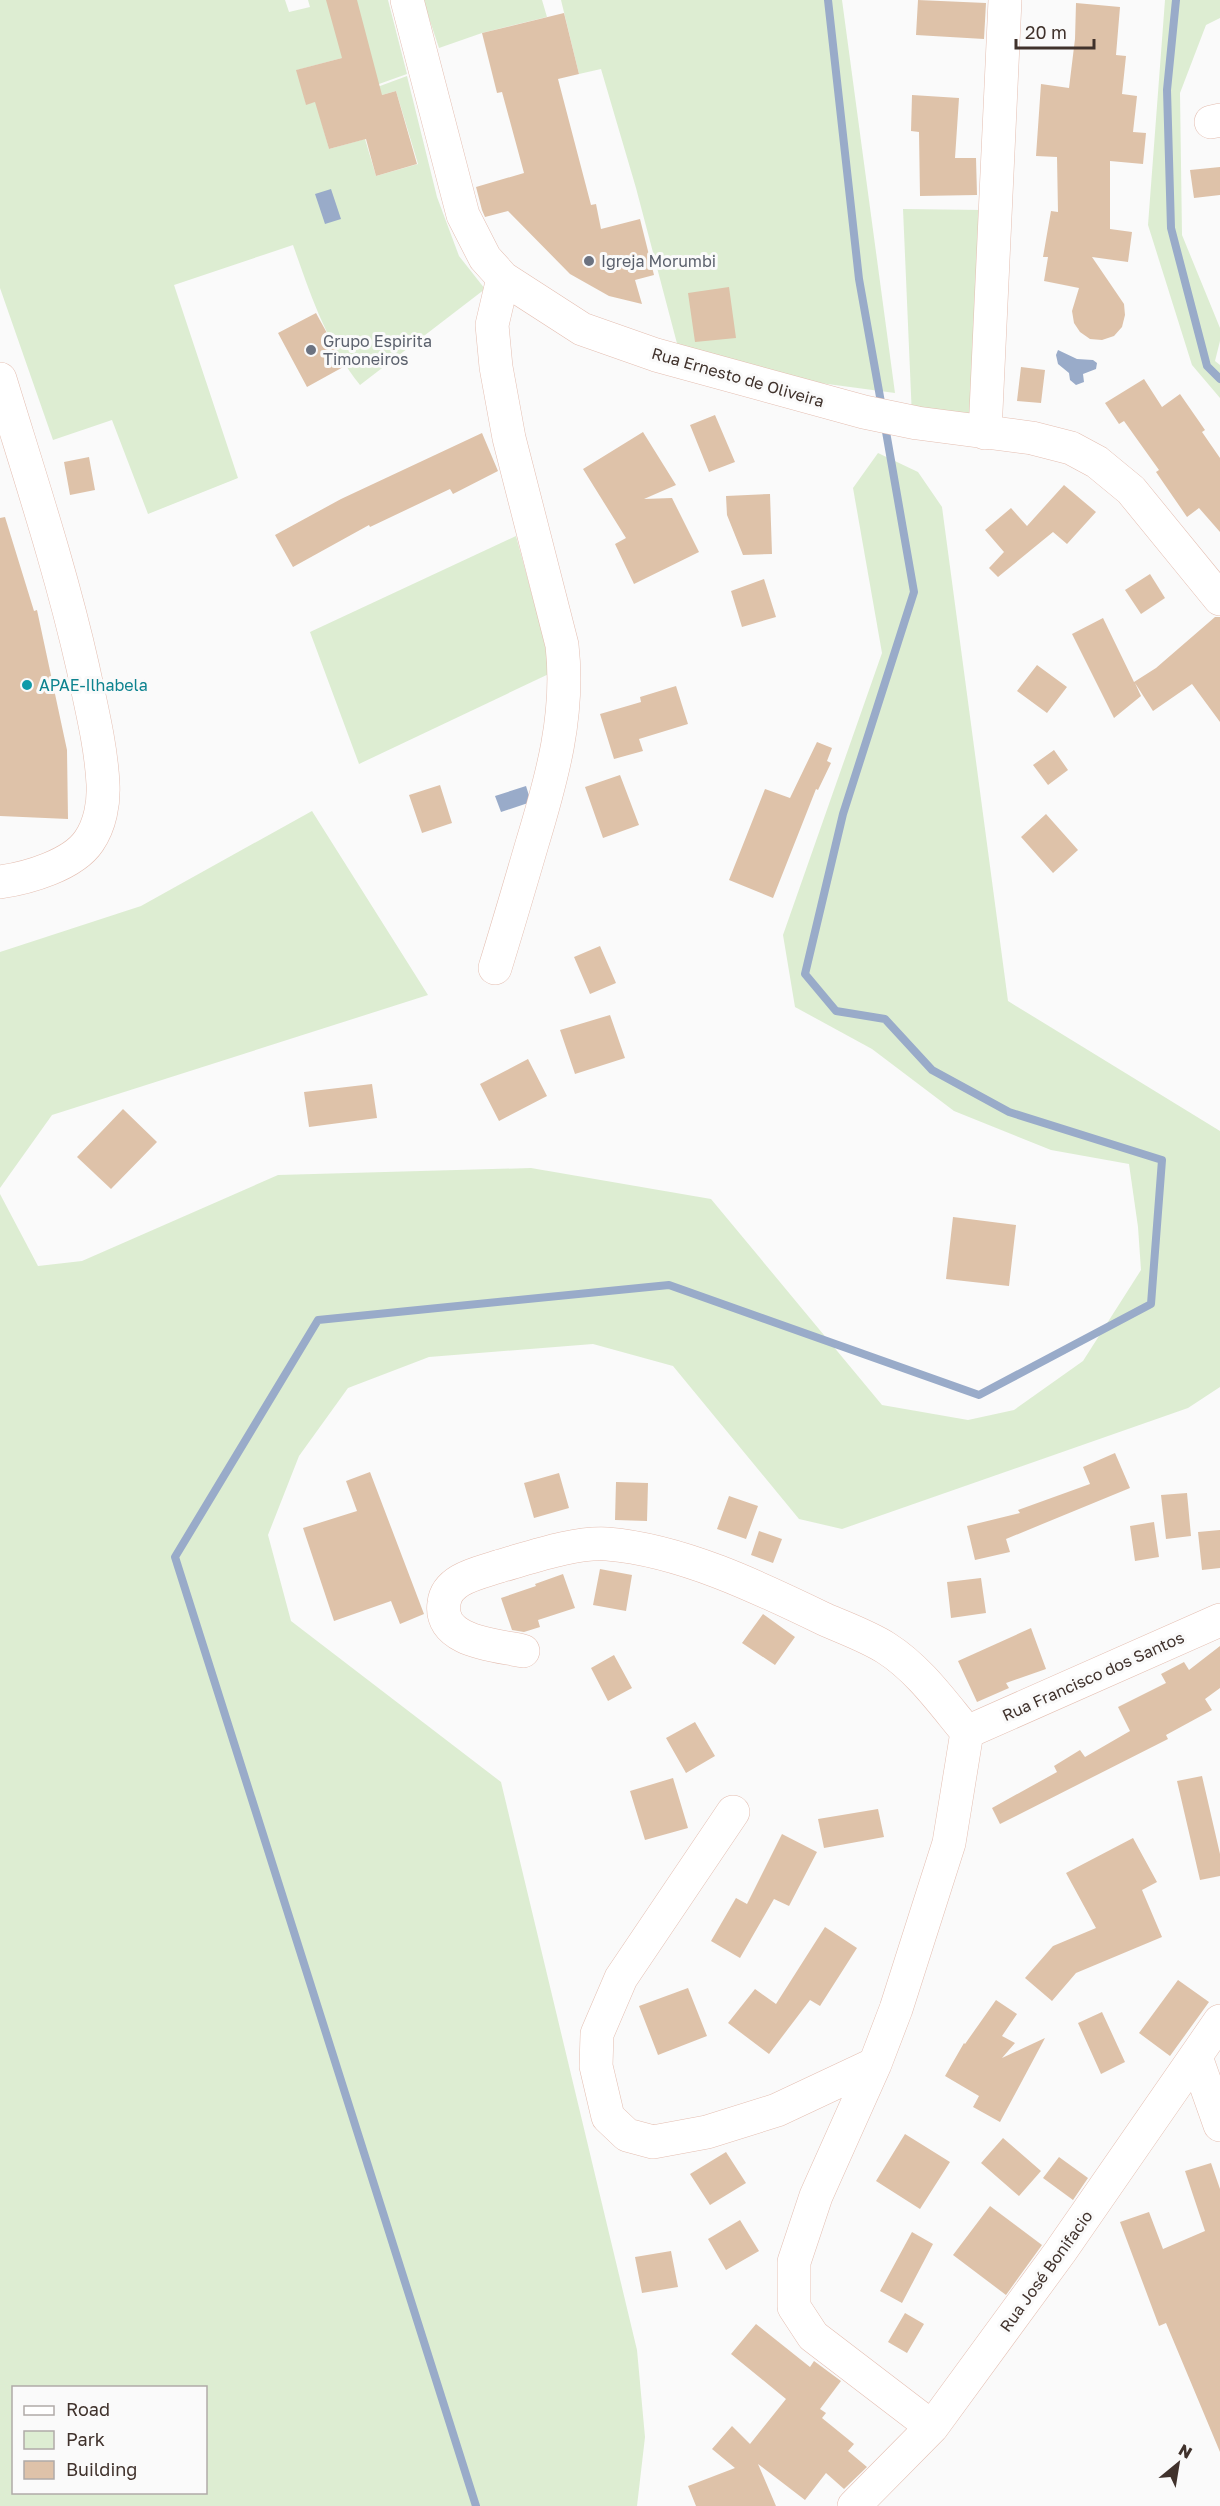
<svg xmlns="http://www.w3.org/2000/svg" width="1220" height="2506" viewBox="0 0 1220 2506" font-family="'Golos Text',sans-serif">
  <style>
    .green { fill: #ddedd2; fill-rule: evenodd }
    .water { fill: #99abc9 }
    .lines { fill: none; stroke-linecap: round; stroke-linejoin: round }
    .stream { stroke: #99abc9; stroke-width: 8 }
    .building { fill: #dec2a9 }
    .minor-casing { stroke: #e4beb1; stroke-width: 34 }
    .minor { stroke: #fff; stroke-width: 33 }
    .worship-dot { fill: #6b7280; stroke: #fafafa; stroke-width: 2 }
    .culture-dot { fill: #0f9aa8; stroke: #fafafa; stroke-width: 2 }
    .labels { text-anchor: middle; stroke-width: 6; stroke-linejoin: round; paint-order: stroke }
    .worship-label { font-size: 16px; fill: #5b616d; stroke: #fafafa; text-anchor: start }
    .street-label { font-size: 16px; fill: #40322c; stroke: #fafafa }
    .culture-label { font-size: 16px; fill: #0d838f; stroke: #fafafa; text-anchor: start }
  </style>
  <rect width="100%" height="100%" fill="#fafafa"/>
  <!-- green -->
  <path class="green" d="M 0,0 L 285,0 L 289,12 L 310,7 L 308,0 L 388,0 L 407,74 L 379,84 L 342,58 L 297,70 L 306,104 L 380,86 L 407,76 L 437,197 L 459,256 L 485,289 L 360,385 C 326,342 311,296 293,245 L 174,285 L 238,478 L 148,514 L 112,420 L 53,440 L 0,288 ZM 396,91 L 418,164 L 376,176 L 365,139 L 329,149 L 319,113 Z
    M 423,0 L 542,0 L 547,17 L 482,33 L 439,48 Z
    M 561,0 L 842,0 L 895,393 L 790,379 L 679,351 L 636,188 L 601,69 L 579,74 Z
    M 1165,0 L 1220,0 L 1220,18 L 1206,25 L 1180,93 L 1182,235 L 1220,328 L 1220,341 L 1215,361 L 1220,365 L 1220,398 L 1192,365 L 1148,225 Z
    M 903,209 L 984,210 L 979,424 L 912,417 Z
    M 878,453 L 918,472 L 942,507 L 1008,1001 L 1220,1131 L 1220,1387 L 1188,1408 L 842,1529 L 799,1519 L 673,1366 L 593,1344 L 429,1357 L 348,1388 L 299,1456 L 268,1535 L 291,1621 L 501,1782 L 637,2350 L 645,2437 L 637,2506 L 0,2506 L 0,1194 L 38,1266 L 82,1261 L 278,1175 L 531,1168 L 711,1199 L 882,1405 L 968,1420 L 1014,1410 L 1083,1361 L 1141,1270 L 1138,1227 L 1129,1164 L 1051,1150 L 954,1111 L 872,1049 L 795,1007 L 783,935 L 882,653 L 853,488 ZM 14,2388 L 206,2388 L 206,2492 L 14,2492 Z
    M 516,536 L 553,672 L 359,764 L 310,632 Z
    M 312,811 L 428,995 L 52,1115 L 0,1188 L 0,952 L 141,906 Z"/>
  <!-- water -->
  <path class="water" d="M 331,189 L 341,219 L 325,224 L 315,194 Z
    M 1058,350 L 1077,359 L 1093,360 L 1097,363 L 1096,369 L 1083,374 L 1084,382 L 1076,385 L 1070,380 L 1069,373 L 1058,364 L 1056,355 Z
    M 526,786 L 531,802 L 501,812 L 495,796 Z"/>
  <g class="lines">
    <!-- stream -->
    <path class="stream" d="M 828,0 L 859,279 L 882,408
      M 1176,0 L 1167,90 L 1171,228 L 1207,366 L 1220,379
      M 476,2506 L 175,1557 L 318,1320 L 669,1285 L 979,1395 L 1151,1304 L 1162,1160 L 1009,1112 L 932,1070 L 885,1019 L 836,1011 L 805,974 L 843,814 L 914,592 L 885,426"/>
  </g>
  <!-- building -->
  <path class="building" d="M 326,0 L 357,0 L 382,95 L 396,91 L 417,164 L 376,176 L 366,139 L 329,149 L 315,102 L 306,105 L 296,70 L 342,58 Z
    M 918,0 L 986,3 L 984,39 L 916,35 Z
    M 1076,3 L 1120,7 L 1116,55 L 1126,56 L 1122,94 L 1137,96 L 1133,132 L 1146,133 L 1143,164 L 1110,161 L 1110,229 L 1132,232 L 1128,262 L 1092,257 L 1124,304 L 1125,315 L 1122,327 L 1114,336 L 1102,340 L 1090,339 L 1080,332 L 1074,323 L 1072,311 L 1079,288 L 1044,281 L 1048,257 L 1043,257 L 1051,211 L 1058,212 L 1057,157 L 1036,156 L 1041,84 L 1069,88 L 1075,39 Z
    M 564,13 L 579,74 L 558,79 L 591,205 L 596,204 L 601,229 L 640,219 L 654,275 L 635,280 L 642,304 L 609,296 L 570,274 L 508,211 L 485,217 L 482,210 L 476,187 L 524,173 L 502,92 L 497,93 L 482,33 Z
    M 912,95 L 959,98 L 955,158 L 976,158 L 977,195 L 920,196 L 919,132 L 911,131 Z
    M 1220,167 L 1220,195 L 1194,198 L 1190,170 Z
    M 729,287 L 736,338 L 695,342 L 688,293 Z
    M 316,313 L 345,366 L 307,387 L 278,333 Z
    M 1021,367 L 1045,370 L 1041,403 L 1017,401 Z
    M 1144,379 L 1162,407 L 1180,394 L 1205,430 L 1202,432 L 1220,458 L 1220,532 L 1199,508 L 1187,517 L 1156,472 L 1159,470 L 1124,421 L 1119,424 L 1105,403 Z
    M 715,415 L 735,462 L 709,472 L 690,425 Z
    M 643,432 L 676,485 L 644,499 L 672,498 L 699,552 L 634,584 L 615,544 L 626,538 L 583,469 Z
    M 482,433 L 498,471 L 453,494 L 450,489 L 370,527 L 369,525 L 293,567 L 275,535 L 341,499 Z
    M 89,457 L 95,490 L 70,495 L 64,462 Z
    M 1064,485 L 1096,512 L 1067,544 L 1053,532 L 998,577 L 989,568 L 1004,552 L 985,530 L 1011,508 L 1027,526 Z
    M 770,494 L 772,554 L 743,555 L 727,515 L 726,496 Z
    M 5,517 L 34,611 L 37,610 L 67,750 L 68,819 L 0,816 L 0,518 Z
    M 1150,574 L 1165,598 L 1141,614 L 1125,590 Z
    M 764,579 L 776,617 L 742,627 L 731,591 Z
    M 1215,617 L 1220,617 L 1220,722 L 1192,684 L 1153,711 L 1135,683 L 1141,696 L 1114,718 L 1072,634 L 1103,618 L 1134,682 L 1156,668 Z
    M 1037,665 L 1067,687 L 1047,713 L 1017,691 Z
    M 676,686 L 688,724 L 639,739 L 643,751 L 614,759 L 600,714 L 641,702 L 640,697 Z
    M 817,742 L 832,748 L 827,761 L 831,763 L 818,790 L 816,789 L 773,898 L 729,880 L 765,789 L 790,798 Z
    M 1054,750 L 1068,770 L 1048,785 L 1033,765 Z
    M 620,775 L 639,825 L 603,838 L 585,787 Z
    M 440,785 L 452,823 L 422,833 L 409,795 Z
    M 1046,814 L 1078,850 L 1053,873 L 1021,837 Z
    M 600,946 L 616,983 L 590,994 L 574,957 Z
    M 610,1015 L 625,1058 L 575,1074 L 560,1030 Z
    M 528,1059 L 547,1096 L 499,1121 L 480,1084 Z
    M 372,1084 L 377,1118 L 309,1127 L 304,1092 Z
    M 123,1109 L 157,1142 L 111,1189 L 77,1157 Z
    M 953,1217 L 1016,1225 L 1009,1286 L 946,1279 Z
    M 1115,1453 L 1130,1488 L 1006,1539 L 1010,1552 L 975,1560 L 967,1526 L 1020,1513 L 1018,1510 L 1090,1484 L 1083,1467 Z
    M 370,1472 L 424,1614 L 400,1624 L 391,1601 L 334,1621 L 303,1528 L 357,1511 L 346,1481 Z
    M 559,1473 L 569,1508 L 534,1518 L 524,1483 Z
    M 616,1482 L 648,1483 L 647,1521 L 615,1520 Z
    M 1187,1493 L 1191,1536 L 1166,1539 L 1161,1495 Z
    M 729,1496 L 758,1506 L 746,1539 L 717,1529 Z
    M 1154,1522 L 1159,1557 L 1135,1561 L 1130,1526 Z
    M 1220,1530 L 1220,1568 L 1202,1570 L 1198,1532 Z
    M 759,1531 L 782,1539 L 773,1563 L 751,1555 Z
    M 600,1569 L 632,1575 L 626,1611 L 593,1605 Z
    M 563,1574 L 575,1608 L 538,1620 L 540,1627 L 524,1632 L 512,1630 L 501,1598 L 536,1586 L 535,1584 Z
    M 981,1578 L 986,1613 L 951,1618 L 947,1582 Z
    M 763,1614 L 795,1637 L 775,1665 L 742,1643 Z
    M 1031,1628 L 1046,1669 L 1006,1683 L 1009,1688 L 977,1702 L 958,1661 Z
    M 1220,1646 L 1220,1688 L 1205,1699 L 1212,1710 L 1166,1735 L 1168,1739 L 1000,1824 L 992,1808 L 1057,1772 L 1054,1766 L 1080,1750 L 1085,1757 L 1130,1731 L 1118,1707 L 1166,1683 L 1161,1674 L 1184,1662 L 1189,1670 Z
    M 614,1655 L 632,1688 L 608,1701 L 591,1668 Z
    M 695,1722 L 715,1756 L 686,1773 L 666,1738 Z
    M 1202,1776 L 1220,1854 L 1220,1876 L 1200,1880 L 1177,1781 Z
    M 673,1778 L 688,1828 L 645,1840 L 630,1791 Z
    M 878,1809 L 884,1837 L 824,1848 L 818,1819 Z
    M 782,1834 L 817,1852 L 789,1906 L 774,1899 L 740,1958 L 711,1941 L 736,1898 L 747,1904 Z
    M 1133,1838 L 1157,1882 L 1142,1890 L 1162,1937 L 1076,1973 L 1052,2001 L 1025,1978 L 1053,1946 L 1096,1928 L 1066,1873 Z
    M 825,1927 L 857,1948 L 820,2006 L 810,2000 L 769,2054 L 728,2023 L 755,1989 L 776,2004 Z
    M 1178,1980 L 1209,2002 L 1170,2056 L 1139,2033 Z
    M 688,1988 L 707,2036 L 658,2055 L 639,2006 Z
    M 996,2000 L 1017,2014 L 1002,2036 L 1015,2043 L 1002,2058 L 1045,2038 L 1000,2122 L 973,2107 L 979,2096 L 945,2076 L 964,2043 L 965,2044 Z
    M 1102,2012 L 1125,2062 L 1101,2074 L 1078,2023 Z
    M 905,2134 L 950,2162 L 920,2209 L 876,2181 Z
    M 1003,2138 L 1041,2171 L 1019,2196 L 981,2163 Z
    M 726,2152 L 746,2183 L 710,2205 L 690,2174 Z
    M 1059,2157 L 1088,2178 L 1073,2200 L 1043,2178 Z
    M 1211,2163 L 1220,2189 L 1220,2452 L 1166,2323 L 1159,2326 L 1120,2222 L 1149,2212 L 1163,2249 L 1205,2231 L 1185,2171 Z
    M 990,2206 L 1042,2245 L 1006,2295 L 953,2255 Z
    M 740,2220 L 759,2251 L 726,2270 L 708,2239 Z
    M 912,2232 L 933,2244 L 902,2303 L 880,2291 Z
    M 671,2251 L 678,2287 L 642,2293 L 635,2257 Z
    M 905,2313 L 924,2324 L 907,2353 L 888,2342 Z
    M 756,2324 L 810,2367 L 814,2361 L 841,2381 L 820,2409 L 826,2413 L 822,2418 L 854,2444 L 848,2451 L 867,2467 L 844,2489 L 826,2473 L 805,2500 L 758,2464 L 776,2506 L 696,2506 L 688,2486 L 735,2468 L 712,2449 L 732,2426 L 750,2444 L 786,2399 L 731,2354 Z"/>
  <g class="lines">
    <defs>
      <path id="minor" d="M 407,0 L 463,215 L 485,258 L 503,278 L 582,329 L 656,355 L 864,412 L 917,423 L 1032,438 L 1071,448 L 1097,462 L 1131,490 L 1220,599
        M 1211,122 L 1220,120
        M 0,379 C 29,474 61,570 83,668 C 91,706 101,745 103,784 C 104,803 100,825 89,841 C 73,865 28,878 0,882
        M 985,433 L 1005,0
        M 495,968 C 508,926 520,885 532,844 C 552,778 570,714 562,645 L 509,438 L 496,367 L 492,325 L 503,278
        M 523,1651 C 496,1645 438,1642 444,1603 C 447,1578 480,1573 500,1566 C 532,1557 574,1542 607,1544 C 681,1550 758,1587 824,1619 C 844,1628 867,1636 886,1648 C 919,1669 942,1702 967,1732 L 949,1843 L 896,2009 L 875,2064 L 816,2196 L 794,2262 L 794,2307 L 813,2336 L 932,2427
        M 967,1732 L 1220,1620
        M 733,1812 L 621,1978 L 597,2034 L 596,2066 L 608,2117 L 627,2135 L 653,2142 L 707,2132 L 777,2110 L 875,2064
        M 1196,2057 L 1220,2125
        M 854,2506 L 932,2427 L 1060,2252 L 1220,2021"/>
    </defs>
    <!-- minor casing -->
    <use href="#minor" class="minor-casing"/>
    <!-- minor -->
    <use href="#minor" class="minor"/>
  </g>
  <!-- markers -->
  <g class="worship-dot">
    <circle cx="589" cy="261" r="6"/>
    <circle cx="311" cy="350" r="6"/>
  </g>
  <circle class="culture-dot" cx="27" cy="685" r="6"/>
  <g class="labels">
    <!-- worship labels -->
    <g class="worship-label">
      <text x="601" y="267">Igreja Morumbi</text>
      <text x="323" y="347">Grupo Espirita<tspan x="323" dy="18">Timoneiros</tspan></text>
    </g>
    <!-- street labels -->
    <g class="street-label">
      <text transform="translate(738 377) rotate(16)" y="6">Rua Ernesto de Oliveira</text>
      <text transform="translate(1093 1676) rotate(-24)" y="6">Rua Francisco dos Santos</text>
      <text transform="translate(1046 2271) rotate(-54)" y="6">Rua José Bonifacio</text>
    </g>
    <!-- culture labels -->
    <g class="culture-label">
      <text x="39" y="691">APAE-Ilhabela</text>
    </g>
  </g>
  <!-- legend -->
  <rect x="12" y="2386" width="195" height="108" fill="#fafafa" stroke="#b0aaa8" stroke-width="1.5"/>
  <rect x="24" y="2406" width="30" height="9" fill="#ffffff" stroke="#b0aaa8" stroke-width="1.5"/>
  <text x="66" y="2416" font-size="18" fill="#40322c">Road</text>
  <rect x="24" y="2431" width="30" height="18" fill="#ddedd2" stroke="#b0aaa8" stroke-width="1.5"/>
  <text x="66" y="2446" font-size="18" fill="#40322c">Park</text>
  <rect x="24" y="2461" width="30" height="18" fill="#dec2a9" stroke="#b0aaa8" stroke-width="1.5"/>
  <text x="66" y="2476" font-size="18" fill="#40322c">Building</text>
  <!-- north arrow -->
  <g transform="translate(1178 2464) rotate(30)" stroke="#fafafa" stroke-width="4.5" paint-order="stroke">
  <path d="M0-4.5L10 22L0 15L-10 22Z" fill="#40322c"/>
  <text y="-9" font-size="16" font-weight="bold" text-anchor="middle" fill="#40322c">N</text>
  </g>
  <!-- scale -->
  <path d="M1016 39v9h78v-9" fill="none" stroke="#40322c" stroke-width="3"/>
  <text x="1025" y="39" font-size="18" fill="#40322c" stroke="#fafafa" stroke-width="4.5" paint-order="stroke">20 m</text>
</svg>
